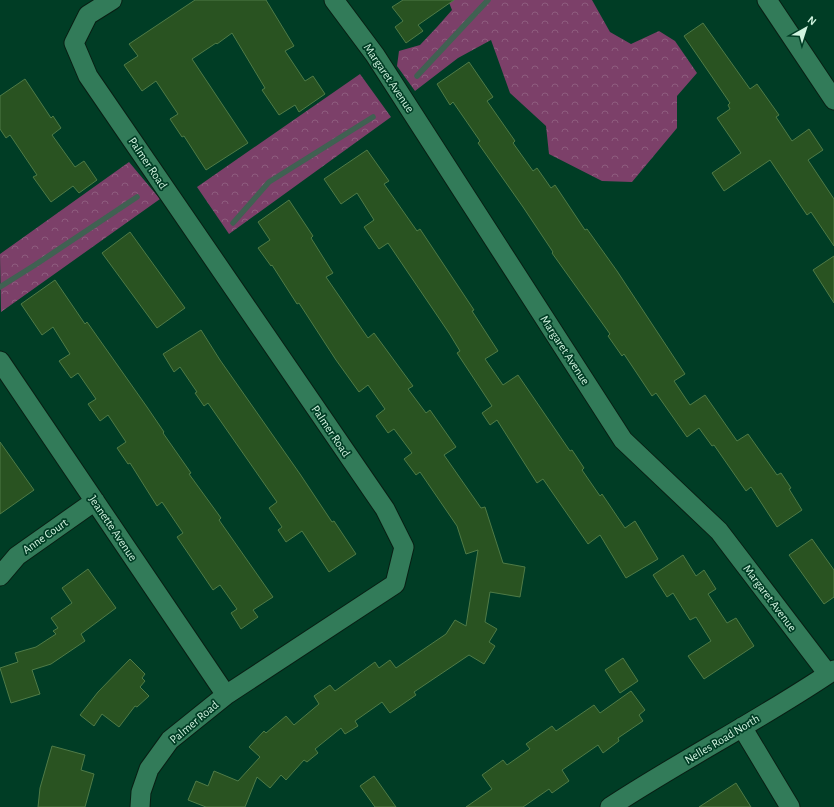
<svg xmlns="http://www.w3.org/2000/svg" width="834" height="807" viewBox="0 0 834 807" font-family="'Alegreya Sans',sans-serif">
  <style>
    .forest { fill: url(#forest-crowns) }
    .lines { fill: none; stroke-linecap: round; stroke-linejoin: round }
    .stream { stroke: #406152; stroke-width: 5.5 }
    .building { fill: #295321; stroke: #4f7b47 }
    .minor-casing { stroke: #081f14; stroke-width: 21 }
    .minor { stroke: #327b59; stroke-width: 19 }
    .labels { text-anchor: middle; stroke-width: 3.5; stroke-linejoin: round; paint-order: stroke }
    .street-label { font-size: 12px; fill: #d0f3df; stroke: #003d25 }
  </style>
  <defs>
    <pattern id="forest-crowns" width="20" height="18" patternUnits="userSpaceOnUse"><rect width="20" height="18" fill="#7c4069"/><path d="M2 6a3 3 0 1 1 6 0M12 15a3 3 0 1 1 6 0" fill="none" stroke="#8e5c7e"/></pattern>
  </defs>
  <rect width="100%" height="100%" fill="#003d25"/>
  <!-- forest -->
  <path class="forest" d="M 448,0 L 592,0 L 610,32 L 631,44 L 659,31 L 675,41 L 697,73 L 677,96 L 677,128 L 632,182 L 602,181 L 549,154 L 546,126 L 510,93 L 491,40 L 458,58 L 415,91 L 397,66 L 399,51 L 420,45 L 437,27 L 452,10 Z
    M 360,74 L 391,117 L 229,234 L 197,187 Z
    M 129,162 L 160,199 L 1,312 L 0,254 Z"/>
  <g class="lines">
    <!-- stream -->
    <path class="stream" d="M 417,76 L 488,0
      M 233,223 L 269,182 L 373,117
      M 0,287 L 35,265 L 137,197"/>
  </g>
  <!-- building -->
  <path class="building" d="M 195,0 L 266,0 L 294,46 L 285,51 L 305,81 L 313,76 L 325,94 L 299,112 L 295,105 L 279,115 L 262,90 L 265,88 L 232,33 L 217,44 L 216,43 L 192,59 L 248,143 L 206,170 L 184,136 L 182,137 L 170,119 L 178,114 L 156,81 L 142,91 L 124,65 L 138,56 L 129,44 Z
    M 403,0 L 454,0 L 418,25 L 423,31 L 406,43 L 395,27 L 403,21 L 392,7 Z
    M 703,23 L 750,89 L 757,84 L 779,115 L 776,117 L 792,141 L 809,129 L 823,150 L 808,160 L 834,199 L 834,246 L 811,212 L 807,215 L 770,160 L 724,191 L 712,173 L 741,153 L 717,118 L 730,109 L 728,105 L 730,103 L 684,36 Z
    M 469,62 L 493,97 L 487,101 L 515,141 L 513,143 L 533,171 L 537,168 L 551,188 L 555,185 L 585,230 L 587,229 L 617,271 L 685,374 L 674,381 L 690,405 L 705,395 L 737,441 L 748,434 L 777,475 L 781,473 L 791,488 L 789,489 L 802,510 L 777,527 L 751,487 L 746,491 L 714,445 L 712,446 L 699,428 L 687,437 L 656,393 L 652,396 L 624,354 L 622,356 L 608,336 L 610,334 L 552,253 L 553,252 L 523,207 L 478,143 L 480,141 L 453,102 L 450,105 L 437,84 Z
    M 25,79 L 51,118 L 53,116 L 61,128 L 52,135 L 75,167 L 84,161 L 97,180 L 79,193 L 73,186 L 51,202 L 33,177 L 37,175 L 10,135 L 6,138 L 0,129 L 0,96 Z
    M 367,150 L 389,181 L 384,184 L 417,231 L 420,229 L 474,310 L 472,311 L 498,351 L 485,359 L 503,385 L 518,375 L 570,451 L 572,450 L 584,468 L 582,470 L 600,496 L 602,494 L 625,528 L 635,521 L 658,559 L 626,578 L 600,535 L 588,544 L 543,479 L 537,483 L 497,420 L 490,425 L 482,413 L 492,406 L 457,353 L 460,351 L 449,333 L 388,243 L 379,249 L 364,227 L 374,220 L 357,193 L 341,204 L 324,179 Z
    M 289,200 L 313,236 L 311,238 L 333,273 L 326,277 L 368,338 L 374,333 L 413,386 L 408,389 L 426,413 L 430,410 L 456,447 L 444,455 L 481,508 L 485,507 L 503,563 L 525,567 L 520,597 L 490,592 L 485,622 L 497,629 L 489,642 L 495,646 L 484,664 L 469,655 L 414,692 L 416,695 L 390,713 L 382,702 L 355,721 L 358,726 L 345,734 L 341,728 L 315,749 L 318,753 L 307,762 L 304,760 L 286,780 L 281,775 L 270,788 L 257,777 L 245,807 L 206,807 L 188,800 L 196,781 L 208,786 L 214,771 L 238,781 L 260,757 L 249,747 L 264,731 L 266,733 L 286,716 L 294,725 L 319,704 L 314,696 L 330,685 L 335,691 L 375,662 L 379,668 L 390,660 L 396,668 L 446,634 L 455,620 L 466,626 L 478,550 L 466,554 L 457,526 L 420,472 L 416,475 L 404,459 L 412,453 L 394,429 L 388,433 L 376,416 L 385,409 L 368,385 L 359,392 L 336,360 L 299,303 L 297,304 L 272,265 L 271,266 L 258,248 L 270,240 L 258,222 Z
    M 130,232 L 185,308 L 157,328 L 102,253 Z
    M 834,256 L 834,303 L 813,270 Z
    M 55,280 L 85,324 L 87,322 L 147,407 L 164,432 L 163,433 L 191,473 L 189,474 L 221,518 L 219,520 L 273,597 L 253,610 L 258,617 L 241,629 L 231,613 L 237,609 L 220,585 L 213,590 L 177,537 L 183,533 L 162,502 L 157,506 L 130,463 L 128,464 L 117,448 L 126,442 L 108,415 L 100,421 L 88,404 L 96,399 L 78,373 L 71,378 L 59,361 L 70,354 L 53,327 L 42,335 L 21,304 Z
    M 201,330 L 220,360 L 300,474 L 332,522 L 334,521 L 356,554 L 329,572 L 302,531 L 286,542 L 278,530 L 282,527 L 269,508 L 277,502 L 208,403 L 204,406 L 195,393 L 197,392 L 180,367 L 174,372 L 163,354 Z
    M 0,442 L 34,490 L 0,514 Z
    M 812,539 L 834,570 L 834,597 L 824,604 L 789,555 Z
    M 683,555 L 696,576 L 704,570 L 716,589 L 708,594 L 727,623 L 736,618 L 754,646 L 704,679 L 688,656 L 711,641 L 696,617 L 690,620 L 673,593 L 667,597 L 653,575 Z
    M 88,569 L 116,608 L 81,634 L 85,641 L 51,664 L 32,670 L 40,694 L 11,703 L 0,668 L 18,662 L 15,653 L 36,647 L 56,634 L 53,631 L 58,628 L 51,618 L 72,603 L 62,588 Z
    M 623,658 L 638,681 L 620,693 L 605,670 Z
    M 130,659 L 145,674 L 142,678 L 145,681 L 140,687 L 149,696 L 137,707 L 135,706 L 119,727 L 102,714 L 94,726 L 80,715 L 98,692 Z
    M 631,691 L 645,710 L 639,715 L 643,721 L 618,738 L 619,741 L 603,753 L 598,745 L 562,770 L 569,781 L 552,793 L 549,789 L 523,807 L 466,807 L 492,789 L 482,775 L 503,760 L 507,765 L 530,749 L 526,744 L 552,726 L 556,731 L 594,705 L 600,713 Z
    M 52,746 L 85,755 L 81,770 L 94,774 L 85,807 L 38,807 L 40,788 Z
    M 374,776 L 396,807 L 375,807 L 360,786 Z
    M 736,783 L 751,807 L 699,807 Z"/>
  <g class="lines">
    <defs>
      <path id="minor" d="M 112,0 L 88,15 L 74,43 L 88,76 L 385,509 L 404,547 L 395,584 L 226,695 L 170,740 L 149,769 L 141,792 L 140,807
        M 334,0 L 375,55 L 623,440 L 719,531 L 828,674
        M 767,0 L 834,100
        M 0,361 L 226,695
        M 0,576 L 17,556 L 95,501
        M 742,727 L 790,807
        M 610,807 C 683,759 762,719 834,670"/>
    </defs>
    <!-- minor casing -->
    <use href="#minor" class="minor-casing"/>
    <!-- minor -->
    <use href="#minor" class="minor"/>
  </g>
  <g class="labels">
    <!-- street labels -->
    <g class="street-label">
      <text transform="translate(389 78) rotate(56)" y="4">Margaret Avenue</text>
      <text transform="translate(148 163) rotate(56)" y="4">Palmer Road</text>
      <text transform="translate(565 350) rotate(57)" y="4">Margaret Avenue</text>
      <text transform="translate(331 431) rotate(56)" y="4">Palmer Road</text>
      <text transform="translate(113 528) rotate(56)" y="4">Jeanette Avenue</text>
      <text transform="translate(45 536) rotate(-35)" y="4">Anne Court</text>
      <text transform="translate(770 598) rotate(53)" y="4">Margaret Avenue</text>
      <text transform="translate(194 722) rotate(-40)" y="4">Palmer Road</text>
      <text transform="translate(722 739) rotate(-31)" y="4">Nelles Road North</text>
    </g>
  </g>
  <!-- north arrow -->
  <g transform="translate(806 28) rotate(39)" stroke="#003d25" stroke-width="3" paint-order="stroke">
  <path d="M0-3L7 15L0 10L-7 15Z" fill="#d0f3df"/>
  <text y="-6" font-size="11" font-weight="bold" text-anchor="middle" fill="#d0f3df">N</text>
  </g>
</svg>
